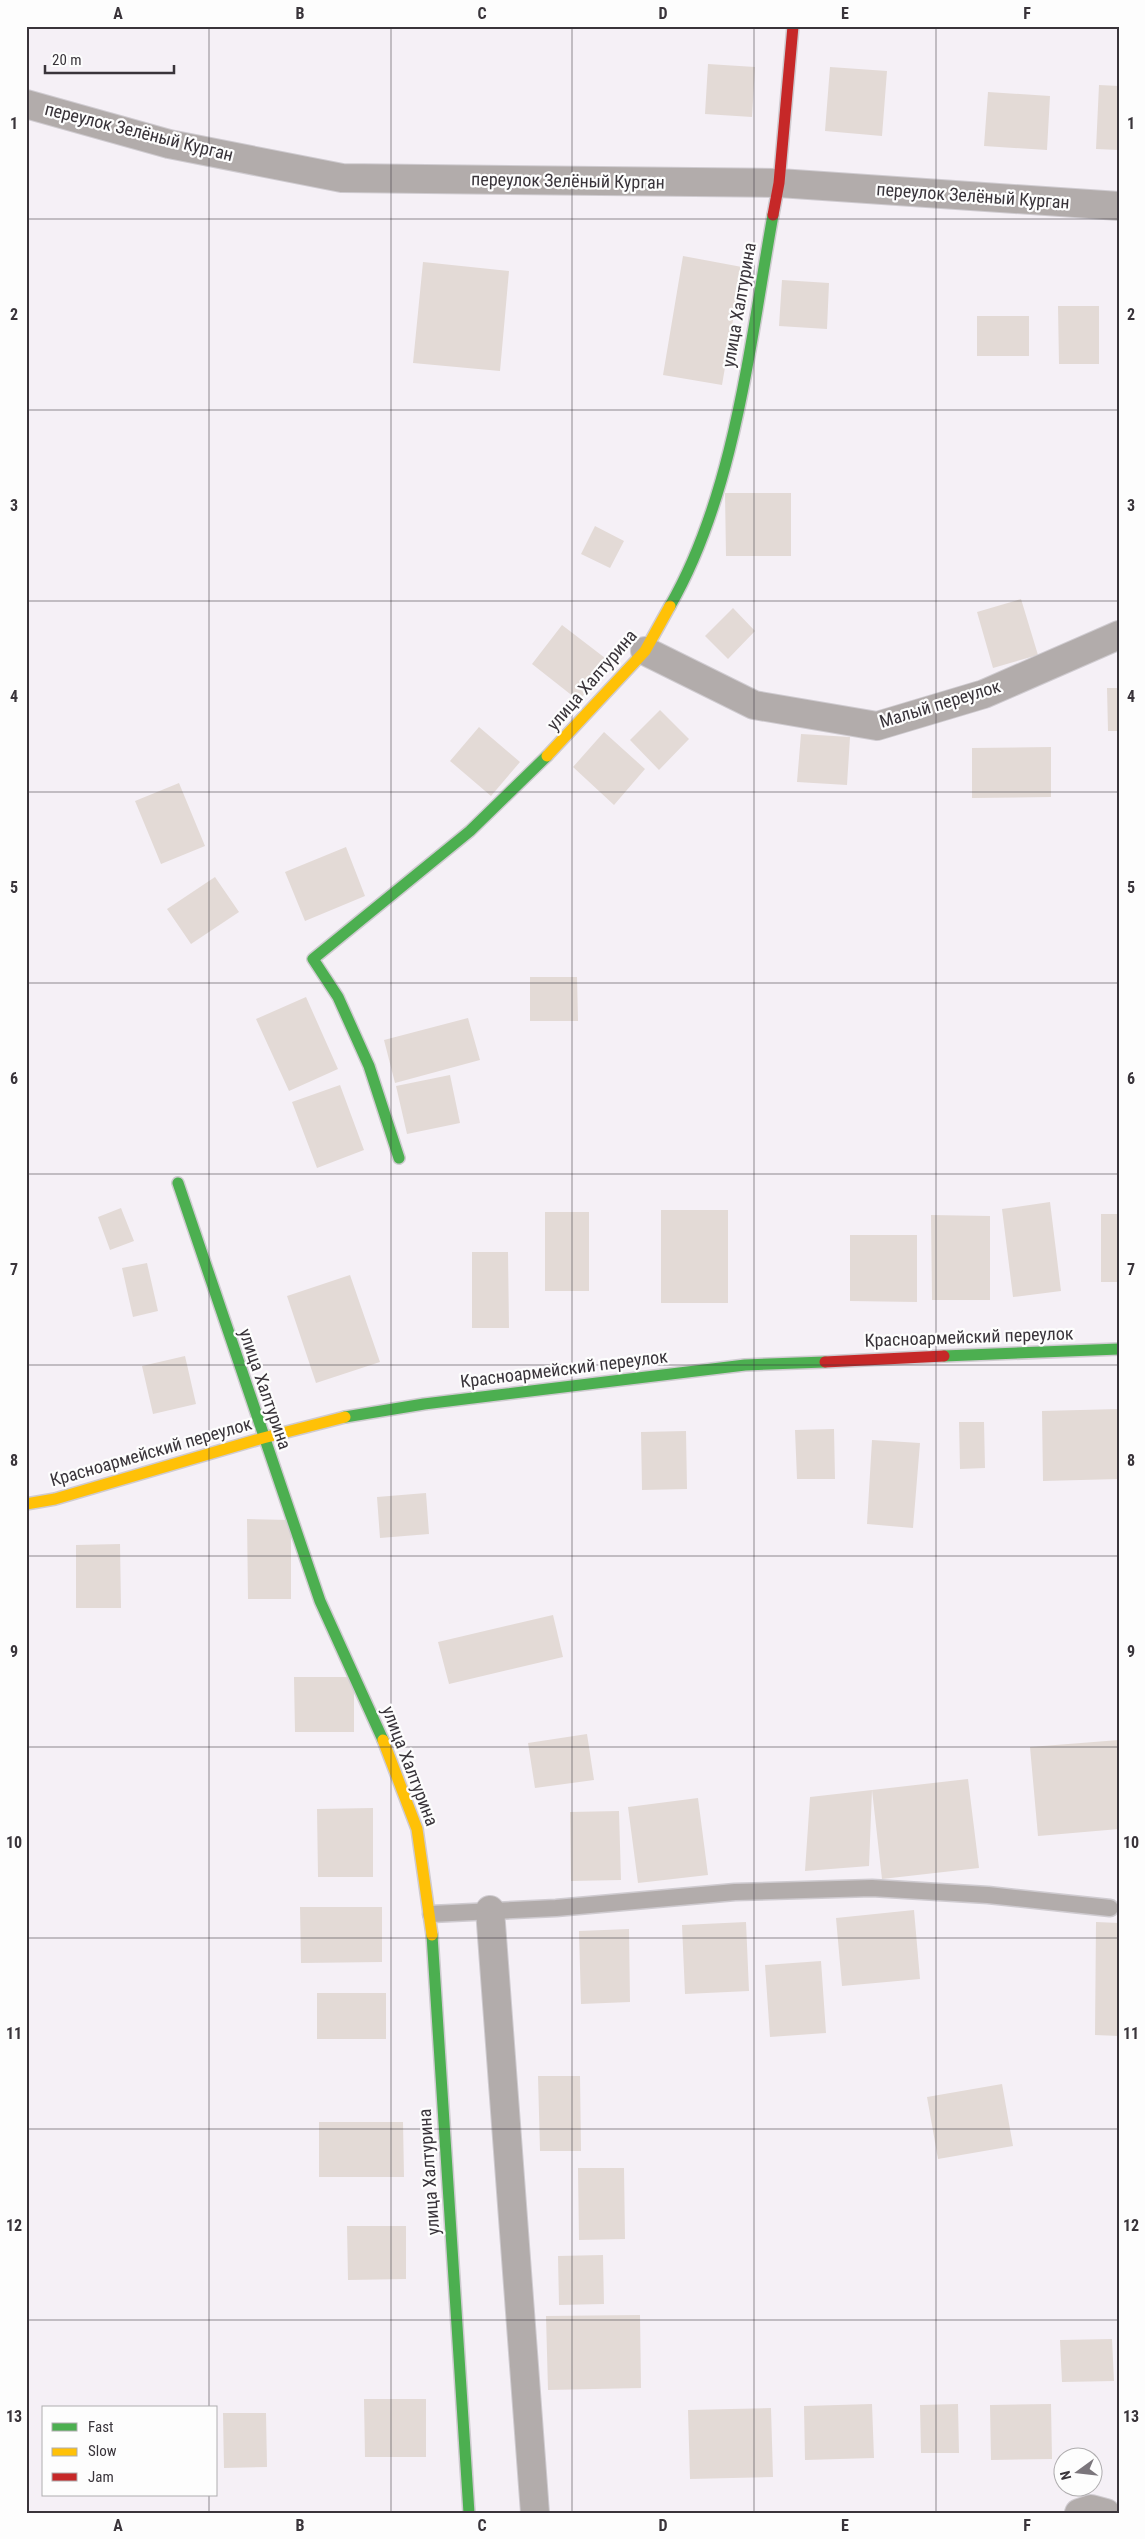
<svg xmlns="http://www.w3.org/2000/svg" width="1145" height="2539" viewBox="0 0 1145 2539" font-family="'Roboto Condensed',sans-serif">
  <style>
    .building { fill: #e3dad6 }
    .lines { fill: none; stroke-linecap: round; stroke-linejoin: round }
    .lane-casing { stroke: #cfcbd0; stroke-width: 19 }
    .street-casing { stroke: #cfcbd0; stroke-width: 30 }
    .fast-casing { stroke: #cfcbd0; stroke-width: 14 }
    .slow-casing { stroke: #cfcbd0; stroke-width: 14 }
    .jam-casing { stroke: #cfcbd0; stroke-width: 14 }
    .lane { stroke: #b2acab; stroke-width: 16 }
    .street { stroke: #b2acab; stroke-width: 28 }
    .fast { stroke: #4caf50; stroke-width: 11 }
    .slow { stroke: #ffc107; stroke-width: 11 }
    .jam { stroke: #c62828; stroke-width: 11 }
    .grid { fill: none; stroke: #39343a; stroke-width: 1; stroke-opacity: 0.55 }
    .labels { text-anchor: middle; stroke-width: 4.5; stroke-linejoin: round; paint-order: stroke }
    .street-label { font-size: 18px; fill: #39343a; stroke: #fdfdfd }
    .neatline { fill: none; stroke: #39343a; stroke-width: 2 }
    .grid-label { font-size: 16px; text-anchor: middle; font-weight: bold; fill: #39343a }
  </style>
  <rect width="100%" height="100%" fill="#f5f0f6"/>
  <!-- building -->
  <path class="building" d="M 708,64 L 755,67 L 752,117 L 705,114 Z
    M 830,67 L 887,71 L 882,136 L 825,131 Z
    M 1099,85 L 1119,86 L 1119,150 L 1096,149 Z
    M 988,92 L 1050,96 L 1047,150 L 984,146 Z
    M 683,256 L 742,267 L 722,385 L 663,375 Z
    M 423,262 L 509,271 L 500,371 L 413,363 Z
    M 782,280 L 829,283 L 827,329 L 779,326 Z
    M 1058,306 L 1099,306 L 1099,364 L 1059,364 Z
    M 977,316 L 1029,316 L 1029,356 L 977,356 Z
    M 725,493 L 791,493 L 791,556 L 726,556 Z
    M 595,526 L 624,541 L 610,568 L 581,554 Z
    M 1021,599 L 1038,655 L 993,668 L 977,612 Z
    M 733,608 L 755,631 L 728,659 L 705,636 Z
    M 562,625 L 609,661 L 579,701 L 532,664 Z
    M 1107,688 L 1119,688 L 1119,731 L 1108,731 Z
    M 660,710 L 689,739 L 659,770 L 630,740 Z
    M 479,727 L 520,762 L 491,796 L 450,761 Z
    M 604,732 L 645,769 L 614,805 L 573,767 Z
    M 801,734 L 850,737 L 847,785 L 797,782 Z
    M 1051,747 L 1051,797 L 972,798 L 972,748 Z
    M 179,783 L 205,846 L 161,864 L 135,801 Z
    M 346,847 L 365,896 L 305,921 L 285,872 Z
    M 215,877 L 239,912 L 191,944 L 167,909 Z
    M 530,977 L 577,977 L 578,1021 L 530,1021 Z
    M 306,997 L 338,1069 L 289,1091 L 256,1019 Z
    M 468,1018 L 480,1060 L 395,1083 L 384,1040 Z
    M 450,1075 L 460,1123 L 407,1134 L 396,1086 Z
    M 340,1085 L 364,1150 L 317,1168 L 292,1102 Z
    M 1050,1202 L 1061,1291 L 1013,1297 L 1002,1209 Z
    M 121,1208 L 134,1241 L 110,1250 L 98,1217 Z
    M 661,1210 L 728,1210 L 728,1303 L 661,1303 Z
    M 545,1212 L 589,1212 L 589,1291 L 545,1291 Z
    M 1101,1214 L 1119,1214 L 1119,1282 L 1101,1282 Z
    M 931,1215 L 990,1216 L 990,1300 L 932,1300 Z
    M 850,1235 L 917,1235 L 917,1302 L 850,1301 Z
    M 472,1252 L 508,1252 L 509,1328 L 472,1328 Z
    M 147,1263 L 158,1311 L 133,1317 L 122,1268 Z
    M 350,1275 L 380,1362 L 316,1383 L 287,1296 Z
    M 185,1356 L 196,1404 L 153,1414 L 142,1366 Z
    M 1119,1409 L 1119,1479 L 1043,1481 L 1042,1411 Z
    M 959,1422 L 984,1422 L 985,1468 L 960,1469 Z
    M 834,1429 L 835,1479 L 797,1479 L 795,1430 Z
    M 686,1431 L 687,1489 L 642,1490 L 641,1432 Z
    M 872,1440 L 920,1443 L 913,1528 L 867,1524 Z
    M 426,1493 L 429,1534 L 380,1538 L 377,1497 Z
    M 247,1519 L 291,1520 L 291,1599 L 248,1599 Z
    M 120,1544 L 121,1608 L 76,1608 L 76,1545 Z
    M 553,1615 L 563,1657 L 449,1684 L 438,1642 Z
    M 294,1677 L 354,1677 L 354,1732 L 295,1732 Z
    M 587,1734 L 594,1780 L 535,1788 L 528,1743 Z
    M 1119,1740 L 1119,1829 L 1038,1836 L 1030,1747 Z
    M 968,1779 L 979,1868 L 882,1879 L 872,1790 Z
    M 872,1790 L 869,1866 L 805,1871 L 810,1797 Z
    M 698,1798 L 708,1875 L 638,1883 L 628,1807 Z
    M 373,1808 L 373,1877 L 318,1877 L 317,1809 Z
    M 619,1811 L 621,1880 L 571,1881 L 570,1812 Z
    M 300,1907 L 382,1907 L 382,1962 L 301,1963 Z
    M 914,1910 L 920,1979 L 842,1986 L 836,1918 Z
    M 746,1922 L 749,1991 L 685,1994 L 682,1925 Z
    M 1096,1922 L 1119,1923 L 1119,2036 L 1095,2035 Z
    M 629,1929 L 630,2002 L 581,2004 L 579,1931 Z
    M 821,1961 L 826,2033 L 770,2037 L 765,1965 Z
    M 317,1993 L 386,1993 L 386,2039 L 317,2039 Z
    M 538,2076 L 580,2076 L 581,2151 L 540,2151 Z
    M 1002,2084 L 1013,2146 L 938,2159 L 927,2097 Z
    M 319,2122 L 403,2122 L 404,2177 L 319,2177 Z
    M 578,2168 L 624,2168 L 625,2239 L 579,2240 Z
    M 347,2226 L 406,2226 L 406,2279 L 348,2280 Z
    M 603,2255 L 604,2304 L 559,2305 L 558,2256 Z
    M 640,2315 L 641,2388 L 548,2390 L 546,2316 Z
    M 26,2336 L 28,2336 L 29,2379 L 26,2379 Z
    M 1112,2339 L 1114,2381 L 1062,2382 L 1060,2340 Z
    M 364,2399 L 426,2399 L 426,2457 L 365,2457 Z
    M 872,2404 L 874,2458 L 805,2460 L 804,2406 Z
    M 958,2404 L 959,2453 L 921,2453 L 920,2405 Z
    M 1051,2404 L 1052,2459 L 991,2460 L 990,2405 Z
    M 771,2408 L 773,2477 L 690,2479 L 688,2410 Z
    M 223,2413 L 266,2413 L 267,2467 L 224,2468 Z"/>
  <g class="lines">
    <defs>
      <path id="lane" d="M 431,1914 L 556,1908 L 735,1892 L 872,1888 L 988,1895 L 1110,1908"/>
      <path id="street" d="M 26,104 L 169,144 L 342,178 L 779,183 L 1119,206
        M 645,651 L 754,705 L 877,726 L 984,694 L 1119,635
        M 490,1910 L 535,2513
        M 1079,2513 L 1091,2509 L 1106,2513"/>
      <path id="fast" d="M 670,606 C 735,493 750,342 773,215
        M 399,1158 L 369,1066 L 338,997 L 313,959 L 470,831 L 547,756
        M 178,1183 L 320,1601 L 383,1740
        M 944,1356 L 1119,1349
        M 345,1417 L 424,1404 L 745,1365 L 825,1362
        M 432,1935 L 469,2513"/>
      <path id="slow" d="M 547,756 L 645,651 L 670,606
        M 26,1504 L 55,1499 L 263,1438 L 345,1417
        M 383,1740 L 417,1829 L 432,1935"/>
      <path id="jam" d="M 773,215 L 779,183 L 793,26
        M 825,1362 L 944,1356"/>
    </defs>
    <!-- lane casing -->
    <use href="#lane" class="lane-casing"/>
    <!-- street casing -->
    <use href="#street" class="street-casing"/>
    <!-- fast casing -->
    <use href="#fast" class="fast-casing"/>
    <!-- slow casing -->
    <use href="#slow" class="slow-casing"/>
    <!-- jam casing -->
    <use href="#jam" class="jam-casing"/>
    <!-- lane -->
    <use href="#lane" class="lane"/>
    <!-- street -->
    <use href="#street" class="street"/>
    <!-- fast -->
    <use href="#fast" class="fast"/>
    <!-- slow -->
    <use href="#slow" class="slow"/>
    <!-- jam -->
    <use href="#jam" class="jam"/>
  </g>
  <!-- grid -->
  <path class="grid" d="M 209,26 L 209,2408M 391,26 L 391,2513M 572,26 L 572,2513M 754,26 L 754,2513M 936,26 L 936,2513M 26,219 L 1119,219M 26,410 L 1119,410M 26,601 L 1119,601M 26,792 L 1119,792M 26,983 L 1119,983M 26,1174 L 1119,1174M 26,1365 L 1119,1365M 26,1556 L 1119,1556M 26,1747 L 1119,1747M 26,1938 L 1119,1938M 26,2129 L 1119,2129M 26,2320 L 1119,2320M 209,2495 L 209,2513"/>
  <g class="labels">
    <!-- street labels -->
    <g class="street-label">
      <text transform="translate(139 132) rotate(14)" y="6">переулок Зелёный Курган</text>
      <text transform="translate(568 181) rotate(1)" y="6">переулок Зелёный Курган</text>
      <text transform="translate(973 196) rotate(4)" y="6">переулок Зелёный Курган</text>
      <text transform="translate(739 305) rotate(-80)" y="6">улица Халтурина</text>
      <text transform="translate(592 680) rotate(-49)" y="6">улица Халтурина</text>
      <text transform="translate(940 704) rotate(-17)" y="6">Малый переулок</text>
      <text transform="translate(969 1337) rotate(-2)" y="6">Красноармейский переулок</text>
      <text transform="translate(564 1369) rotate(-7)" y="6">Красноармейский переулок</text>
      <text transform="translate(265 1389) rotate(71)" y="6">улица Халтурина</text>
      <text transform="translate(151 1452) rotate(-16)" y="6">Красноармейский переулок</text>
      <text transform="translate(410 1766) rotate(69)" y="6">улица Халтурина</text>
      <text transform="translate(429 2172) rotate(-94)" y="6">улица Халтурина</text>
    </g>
  </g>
  <!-- border -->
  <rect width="1145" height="2539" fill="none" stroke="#fdfdfd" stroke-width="55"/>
  <!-- legend -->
  <rect x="42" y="2406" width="175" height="90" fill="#fdfdfd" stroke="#afadaf"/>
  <rect x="52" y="2423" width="25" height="8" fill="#4caf50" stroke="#afadaf"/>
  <text x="88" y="2432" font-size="15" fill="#39343a">Fast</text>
  <rect x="52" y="2448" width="25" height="8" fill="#ffc107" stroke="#afadaf"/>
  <text x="88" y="2456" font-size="15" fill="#39343a">Slow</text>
  <rect x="52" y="2473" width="25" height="8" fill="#c62828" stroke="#afadaf"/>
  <text x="88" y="2482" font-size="15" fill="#39343a">Jam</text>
  <!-- north arrow -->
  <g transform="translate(1078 2472) rotate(255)"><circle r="24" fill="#fdfdfd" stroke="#afadaf"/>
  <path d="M0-4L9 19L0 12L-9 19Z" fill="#7b767c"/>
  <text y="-8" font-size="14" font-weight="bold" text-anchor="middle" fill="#39343a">N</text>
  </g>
  <!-- scale -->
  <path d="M45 65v8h129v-8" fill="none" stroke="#39343a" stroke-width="2.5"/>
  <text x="52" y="65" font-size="15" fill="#39343a" stroke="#fdfdfd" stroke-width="4" paint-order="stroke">20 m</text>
  <rect x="28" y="28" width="1090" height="2484" class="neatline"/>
  <g class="grid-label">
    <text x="118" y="19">A</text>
    <text x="300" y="19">B</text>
    <text x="482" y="19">C</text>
    <text x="663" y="19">D</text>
    <text x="845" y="19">E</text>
    <text x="1027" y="19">F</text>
    <text x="14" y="129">1</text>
    <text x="1131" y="129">1</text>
    <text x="14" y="320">2</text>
    <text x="1131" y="320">2</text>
    <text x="14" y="511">3</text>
    <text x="1131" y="511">3</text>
    <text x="14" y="702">4</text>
    <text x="1131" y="702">4</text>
    <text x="14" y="893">5</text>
    <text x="1131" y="893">5</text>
    <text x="14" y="1084">6</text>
    <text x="1131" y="1084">6</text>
    <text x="14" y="1275">7</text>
    <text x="1131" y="1275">7</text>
    <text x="14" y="1466">8</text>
    <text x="1131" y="1466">8</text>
    <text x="14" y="1657">9</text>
    <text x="1131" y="1657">9</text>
    <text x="14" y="1848">10</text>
    <text x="1131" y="1848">10</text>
    <text x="14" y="2039">11</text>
    <text x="1131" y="2039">11</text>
    <text x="14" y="2231">12</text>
    <text x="1131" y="2231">12</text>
    <text x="14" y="2422">13</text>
    <text x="1131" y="2422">13</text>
    <text x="118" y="2531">A</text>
    <text x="300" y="2531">B</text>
    <text x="482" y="2531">C</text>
    <text x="663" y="2531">D</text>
    <text x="845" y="2531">E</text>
    <text x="1027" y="2531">F</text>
  </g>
</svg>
